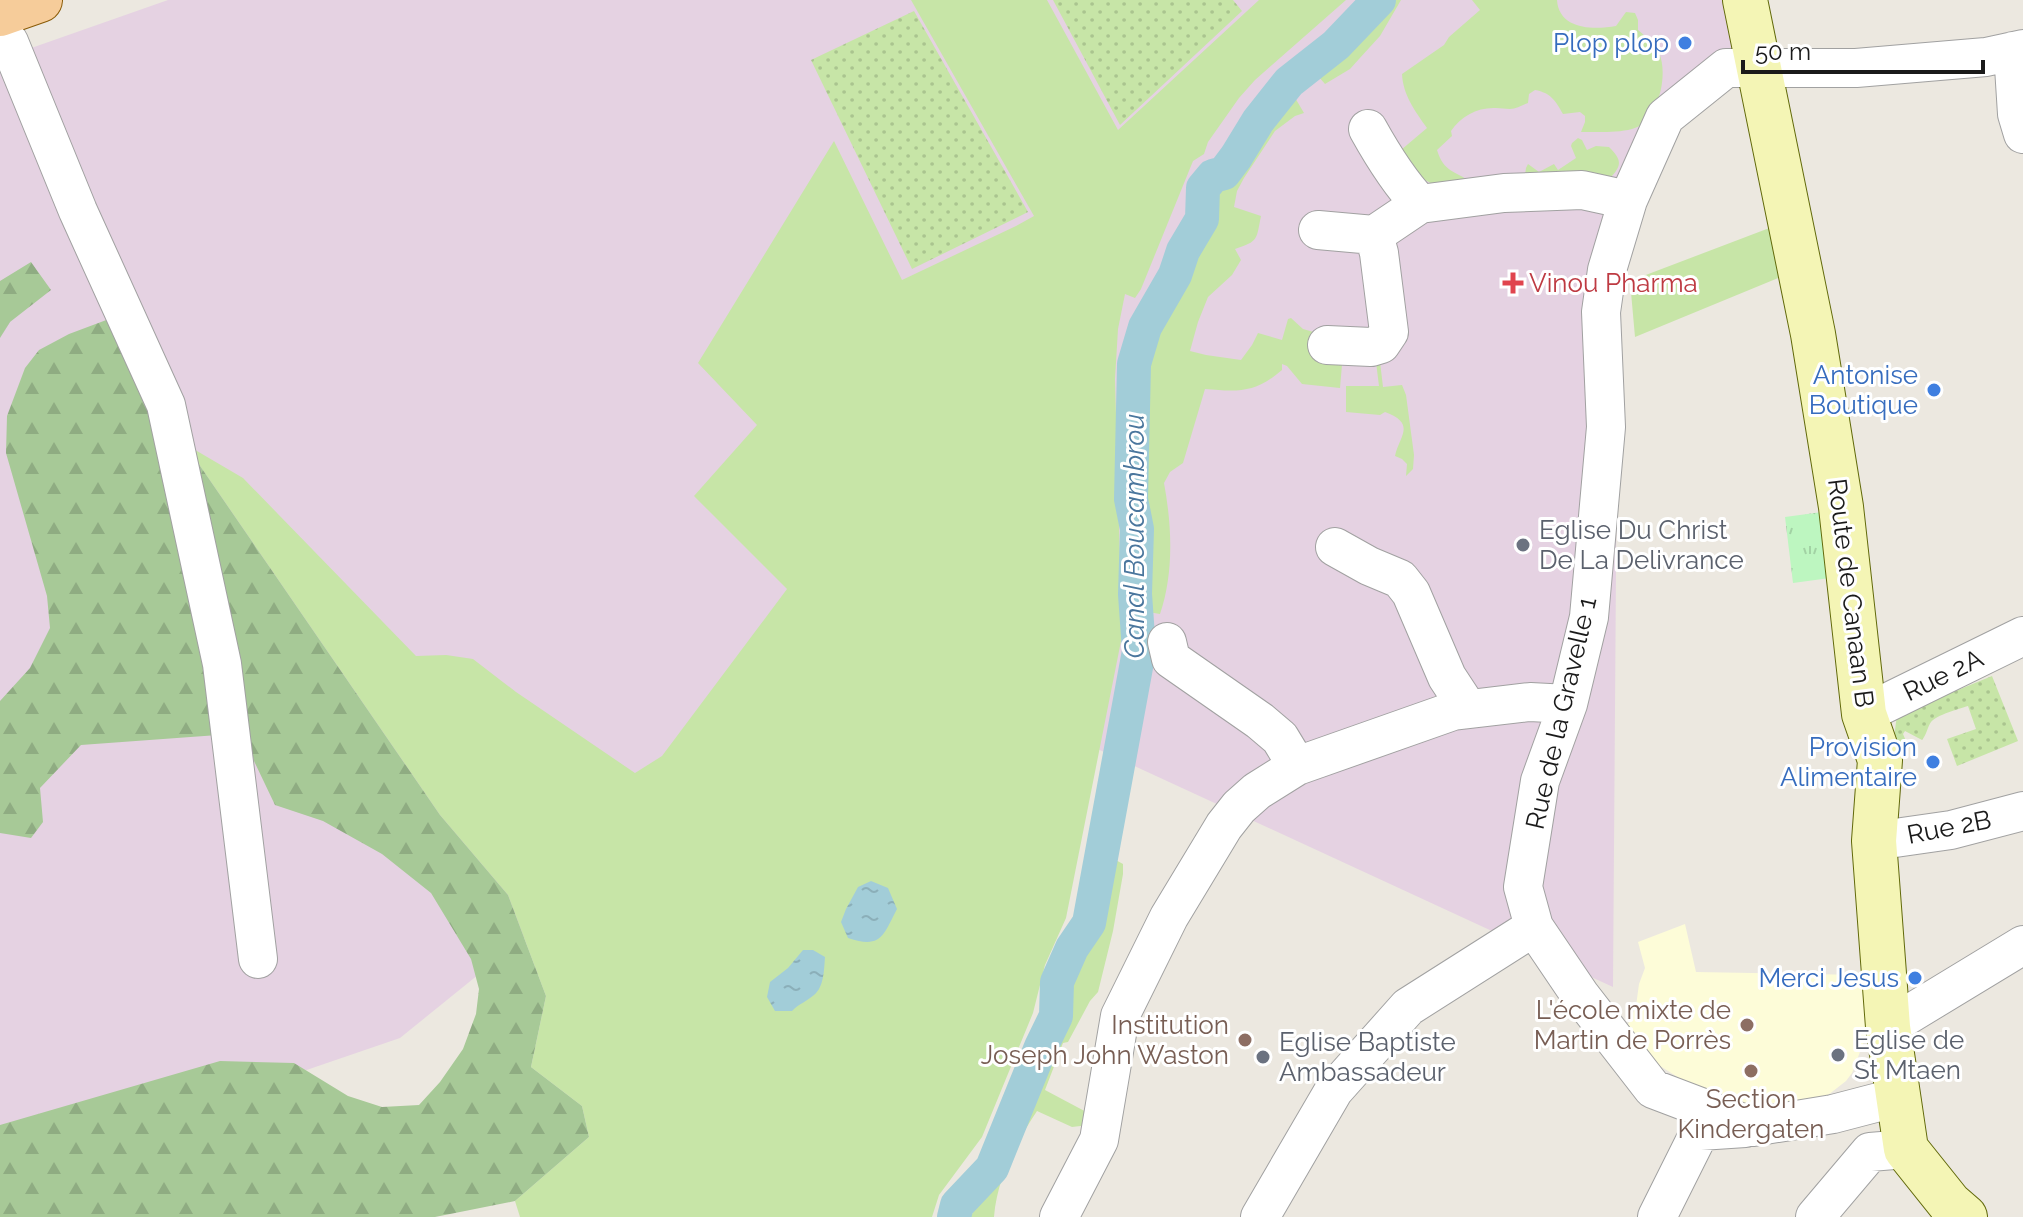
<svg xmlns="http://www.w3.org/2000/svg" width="2023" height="1217" viewBox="0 0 2023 1217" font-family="Raleway,sans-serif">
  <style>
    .industrial { fill: #e5d2e2 }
    .education { fill: #fdfcd8 }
    .grass { fill: #c7e5a7 }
    .forest { fill: url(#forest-firs) }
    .park { fill: url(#park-tufts) }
    .garden { fill: url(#garden-dots) }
    .water { fill: url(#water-ripples) }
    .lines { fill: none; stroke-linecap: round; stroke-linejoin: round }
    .canal { stroke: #a2cdd8; stroke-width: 34 }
    .street-casing { stroke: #a1a1a1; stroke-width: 40 }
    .secondary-casing { stroke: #61690a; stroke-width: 46 }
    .primary-casing { stroke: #8a5b07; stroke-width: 46 }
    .street { stroke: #fff; stroke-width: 38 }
    .secondary { stroke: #f4f5b5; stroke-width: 44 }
    .primary { stroke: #f6cc9a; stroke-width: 44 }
    .shop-dot { fill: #3f7fe0; stroke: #fff; stroke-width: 3 }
    .health-dot { fill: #e0444e; stroke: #fff; stroke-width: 3 }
    .worship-dot { fill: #6b7280; stroke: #fff; stroke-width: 3 }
    .education-dot { fill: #8d6e63; stroke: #fff; stroke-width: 3 }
    .labels { text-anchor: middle; stroke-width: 6; stroke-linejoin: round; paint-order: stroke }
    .shop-label { font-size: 26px; fill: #366cbe; stroke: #fff; text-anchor: end }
    .health-label { font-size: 26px; fill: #be3a42; stroke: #fff; text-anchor: start }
    .worship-label { font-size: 26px; fill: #5b616d; stroke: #fff; text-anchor: start }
    .street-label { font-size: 26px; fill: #1a1a1a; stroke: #fff }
    .education-label { font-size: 26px; fill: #785e54; stroke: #fff; text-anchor: end }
    .water-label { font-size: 28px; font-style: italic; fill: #4a769d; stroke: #fff }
  </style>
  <defs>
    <pattern id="forest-firs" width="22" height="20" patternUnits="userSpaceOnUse" patternTransform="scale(2)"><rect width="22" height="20" fill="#a7c997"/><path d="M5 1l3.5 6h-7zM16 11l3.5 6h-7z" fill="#8fac82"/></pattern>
    <pattern id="park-tufts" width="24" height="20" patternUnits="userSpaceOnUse" patternTransform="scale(2)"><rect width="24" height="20" fill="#bdf6c0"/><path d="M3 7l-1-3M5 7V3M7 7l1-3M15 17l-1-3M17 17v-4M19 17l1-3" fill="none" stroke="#a2d2a4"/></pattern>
    <pattern id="garden-dots" width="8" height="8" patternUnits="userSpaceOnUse" patternTransform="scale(2)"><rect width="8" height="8" fill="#c7e5a7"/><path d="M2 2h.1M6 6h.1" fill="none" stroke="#aac48f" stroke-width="1.8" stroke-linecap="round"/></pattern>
    <pattern id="water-ripples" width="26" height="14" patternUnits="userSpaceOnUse" patternTransform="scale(2)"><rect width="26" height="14" fill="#a2cdd8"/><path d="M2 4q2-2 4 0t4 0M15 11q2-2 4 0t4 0" fill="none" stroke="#8bafb9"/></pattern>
  </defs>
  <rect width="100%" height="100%" fill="#ece8e0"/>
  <!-- industrial -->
  <path class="industrial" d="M 168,0 L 1723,0 L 1738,64 L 1671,122 L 1618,292 L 1613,987 L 881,649 L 400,1038 L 0,1175 L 0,59 Z"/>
  <!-- education -->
  <path class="education" d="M 1685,924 L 1696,972 L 1864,975 L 1867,1014 L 1866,1036 L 1852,1073 L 1846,1081 L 1828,1095 L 1796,1106 L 1742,1107 L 1706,1095 L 1657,1064 L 1623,1036 L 1636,1006 L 1639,984 L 1645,968 L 1638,942 Z"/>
  <!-- grass -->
  <path class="grass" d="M 911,0 L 1047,0 L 1118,130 L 1259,0 L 1346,0 L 1255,80 L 1239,98 L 1208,142 L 1204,154 L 1193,161 L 1141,289 L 1135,298 L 1125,294 L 1118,329 L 1115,379 L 1122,636 L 1066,918 L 1045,965 L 1033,1013 L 982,1137 L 939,1195 L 932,1217 L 520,1217 L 515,1201 L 589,1137 L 582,1106 L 531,1067 L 546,996 L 508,895 L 440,815 L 185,444 L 243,478 L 416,656 L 446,655 L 473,659 L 516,692 L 635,773 L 662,756 L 787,589 L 694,496 L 757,425 L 698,363 L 834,141 L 902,280 L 1016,226 L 1034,216 Z
    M 1365,0 L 1401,0 L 1380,36 L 1359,59 L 1350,69 L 1325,84 L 1312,69 L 1308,62 L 1312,55 Z
    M 1472,0 L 1557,0 C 1559,30 1594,30 1616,26 L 1626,12 L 1635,13 L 1638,20 L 1638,30 C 1646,37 1655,43 1659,53 C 1669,75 1658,122 1632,129 C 1617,133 1597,132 1581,132 L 1585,122 L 1585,116 L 1580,112 L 1563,114 C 1555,100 1551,93 1535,90 L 1529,94 L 1528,103 C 1522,105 1516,109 1510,109 C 1505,109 1501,108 1496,108 C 1478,107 1461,116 1451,131 L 1452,136 L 1437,150 C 1444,173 1455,170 1470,182 L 1438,187 L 1410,172 L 1401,150 L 1427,128 C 1415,111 1403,95 1402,74 L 1444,45 L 1449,37 L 1480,10 Z
    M 1301,68 L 1305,69 L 1309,73 L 1309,83 L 1299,90 L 1294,96 L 1304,113 L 1295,116 L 1275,131 L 1244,178 L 1237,191 L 1234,207 L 1261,216 C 1256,240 1259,241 1235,249 L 1241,260 L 1232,275 L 1208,297 L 1198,322 L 1190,351 L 1206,355 L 1241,360 L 1252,345 L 1258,333 L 1282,340 L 1288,319 L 1291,318 L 1303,329 L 1324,335 L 1343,353 L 1340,388 L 1302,384 L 1287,366 L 1282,364 L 1282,370 C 1255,393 1239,392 1205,389 L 1183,463 L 1170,472 L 1164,483 C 1172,526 1174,573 1160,614 L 1148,612 L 1142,596 L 1139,525 L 1133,485 L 1134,391 L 1156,330 L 1188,256 L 1203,240 L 1206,210 L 1204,197 L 1214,175 L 1230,157 L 1263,107 Z
    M 1578,138 L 1582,140 L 1587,150 L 1596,146 L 1609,147 C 1621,159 1623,165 1610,178 L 1525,175 L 1526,168 L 1528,164 L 1539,172 L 1554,164 L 1558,170 L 1576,158 L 1571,146 L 1572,143 Z
    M 1772,227 L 1783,276 L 1635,337 L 1630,281 Z
    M 1376,362 L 1380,362 L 1383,387 L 1402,385 L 1406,395 L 1414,455 L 1413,469 L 1406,476 L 1407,464 L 1402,459 L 1395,456 C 1399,436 1417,424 1385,412 L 1380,415 L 1346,412 L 1346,386 L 1379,386 Z
    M 1112,858 L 1123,864 L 1123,874 L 1113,931 L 1098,992 L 1090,1001 L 1068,1042 L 1063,1043 L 1045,1090 L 1092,1115 L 1089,1125 L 1072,1127 L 1037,1111 C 1016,1143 997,1178 994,1217 L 970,1217 L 977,1206 L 1041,1040 L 1063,959 L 1093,898 L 1094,874 L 1100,863 Z"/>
  <!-- forest -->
  <path class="forest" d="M 31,262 L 51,290 L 10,322 L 0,338 L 0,281 Z
    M 109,319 L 155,414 L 218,735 L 81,745 L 40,788 L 43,822 L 31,838 L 0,833 L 0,701 L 30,668 L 50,628 L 47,596 L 6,453 L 7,416 L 25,368 L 39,350 L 69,334 Z
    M 185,444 L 440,815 L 508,895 L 546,996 L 531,1067 L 582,1106 L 589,1137 L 515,1201 L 435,1217 L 0,1217 L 0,1125 L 220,1061 L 294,1063 L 348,1096 L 382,1107 L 419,1105 L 440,1082 L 463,1049 L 476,1014 L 479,989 L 471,959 L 431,893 L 382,854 L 323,821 L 275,805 L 254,761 Z"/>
  <!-- park -->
  <path class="park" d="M 1822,512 L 1830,578 L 1793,583 L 1785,517 Z"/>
  <!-- garden -->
  <path class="garden" d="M 1053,0 L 1233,0 L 1242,11 L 1120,125 Z
    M 914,11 L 1028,212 L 912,269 L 811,60 Z
    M 1992,676 L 2018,741 L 1957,766 L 1947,739 L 1976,729 L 1968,706 C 1959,709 1936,715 1931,722 C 1927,728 1927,734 1922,740 L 1905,731 L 1903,734 L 1906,741 L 1893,745 L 1897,715 Z"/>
  <!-- water -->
  <path class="water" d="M 871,881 L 888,888 L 897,909 C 883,936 881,949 848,938 L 841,922 L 846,909 L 858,887 Z
    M 803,950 L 813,950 L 825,957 C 824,970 824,987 814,995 C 806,1002 800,1003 792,1011 L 775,1011 L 767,997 L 770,982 L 788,968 Z"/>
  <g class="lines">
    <!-- canal -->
    <path class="canal" d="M 954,1217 L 957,1205 L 992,1168 L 1041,1047 L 1056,1016 L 1057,982 L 1072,948 L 1089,923 L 1139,651 L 1135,594 L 1137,529 L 1131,499 L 1134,364 L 1145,327 L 1175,275 L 1183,251 L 1202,219 L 1203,188 L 1213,176 L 1224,173 L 1236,157 L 1258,121 L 1289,82 L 1336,45 L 1379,0"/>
    <defs>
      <path id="street" d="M 0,34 L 9,42 L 78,211 L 166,405 L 222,664 L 258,959
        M 2013,51 L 2017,114 L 2023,134
        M 1368,129 C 1383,156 1399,182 1420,204
        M 1318,230 L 1374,235 L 1420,204 L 1504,193 L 1582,190 L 1628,200
        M 1327,345 L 1371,347 L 1381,344 L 1389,332 L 1379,253 L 1374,235
        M 1335,547 L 1369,566 L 1400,579 L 1411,593 L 1447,677 L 1468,709
        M 1167,642 L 1171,659 L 1260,721 L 1280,738 L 1297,766
        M 1864,714 L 2023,636
        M 1874,841 L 1951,830 L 2023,811
        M 1888,1027 L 2023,945
        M 1898,1097 L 1833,1114 L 1753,1127 L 1653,1089 L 1580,995 L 1534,927 L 1523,887 L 1540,781 L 1568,704 L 1589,617 L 1606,427 L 1601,312 L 1607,270 L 1628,200 L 1665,117 L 1726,68 L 1856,68 L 1986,57 L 2023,49
        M 1059,1217 L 1099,1140 L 1120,1016 L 1169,917 L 1224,826 L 1239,807 L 1257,791 L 1297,766 L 1453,711 L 1530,702 L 1568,704
        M 1260,1217 L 1334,1090 L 1408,1007 L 1534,927
        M 1657,1217 L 1700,1131 L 1745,1128
        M 1815,1217 L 1870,1152 L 1906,1149"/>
      <path id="secondary" d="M 1745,0 L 1813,334 L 1841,507 L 1864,714 L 1880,760 L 1874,841 L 1888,1027 L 1906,1149 L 1950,1204 L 1965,1217"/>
      <path id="primary" d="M 0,14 L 40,0"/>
    </defs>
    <!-- street casing -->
    <use href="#street" class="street-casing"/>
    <!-- secondary casing -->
    <use href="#secondary" class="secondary-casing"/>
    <!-- primary casing -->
    <use href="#primary" class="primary-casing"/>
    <!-- street -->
    <use href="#street" class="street"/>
    <!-- secondary -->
    <use href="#secondary" class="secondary"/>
    <!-- primary -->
    <use href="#primary" class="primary"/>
  </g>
  <!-- markers -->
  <g class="shop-dot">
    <circle cx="1685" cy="43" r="8"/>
    <circle cx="1934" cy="390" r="8"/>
    <circle cx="1933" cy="762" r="8"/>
    <circle cx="1915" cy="978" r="8"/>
  </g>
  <path class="health-dot" d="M1509 271h8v8h8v8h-8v8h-8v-8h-8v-8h8z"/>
  <g class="worship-dot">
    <circle cx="1523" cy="545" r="8"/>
    <circle cx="1838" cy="1055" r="8"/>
    <circle cx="1263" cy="1057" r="8"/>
  </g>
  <g class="education-dot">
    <circle cx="1747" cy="1025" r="8"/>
    <circle cx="1245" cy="1040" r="8"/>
    <circle cx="1751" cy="1071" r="8"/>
  </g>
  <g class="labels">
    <!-- shop labels -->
    <g class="shop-label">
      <text x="1669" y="52">Plop plop</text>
      <text x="1918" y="384">Antonise<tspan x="1918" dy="30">Boutique</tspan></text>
      <text x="1917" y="756">Provision<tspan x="1917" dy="30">Alimentaire</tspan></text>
      <text x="1899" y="987">Merci Jesus</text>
    </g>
    <!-- health labels -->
    <g class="health-label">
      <text x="1529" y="292">Vinou Pharma</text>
    </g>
    <!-- worship labels -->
    <g class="worship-label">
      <text x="1539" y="539">Eglise Du Christ<tspan x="1539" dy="30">De La Delivrance</tspan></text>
      <text x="1854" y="1049">Eglise de<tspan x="1854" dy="30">St Mtaen</tspan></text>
      <text x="1279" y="1051">Eglise Baptiste<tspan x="1279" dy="30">Ambassadeur</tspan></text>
    </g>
    <!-- street labels -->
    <g class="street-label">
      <text transform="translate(1851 593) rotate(83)" y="9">Route de Canaan B</text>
      <text transform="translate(1943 675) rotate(-26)" y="9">Rue 2A</text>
      <text transform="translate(1561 713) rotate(-77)" y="9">Rue de la Gravelle 1</text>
      <text transform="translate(1949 827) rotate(-11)" y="9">Rue 2B</text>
    </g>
    <!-- education labels -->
    <g class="education-label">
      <text x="1731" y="1019">L'école mixte de<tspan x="1731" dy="30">Martin de Porrès</tspan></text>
      <text x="1229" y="1034">Institution<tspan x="1229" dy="30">Joseph John Waston</tspan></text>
      <text x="1751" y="1108" text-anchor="middle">Section<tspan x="1751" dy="30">Kindergaten</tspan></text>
    </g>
    <!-- water labels -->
    <g class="water-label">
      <text transform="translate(1134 536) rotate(-90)" y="10">Canal Boucambrou</text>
    </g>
  </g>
  <!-- scale -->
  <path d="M1743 60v12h240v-12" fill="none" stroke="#1a1a1a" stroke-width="4"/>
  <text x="1755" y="60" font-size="24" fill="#1a1a1a" stroke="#ffffff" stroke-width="6" paint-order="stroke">50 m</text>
</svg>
